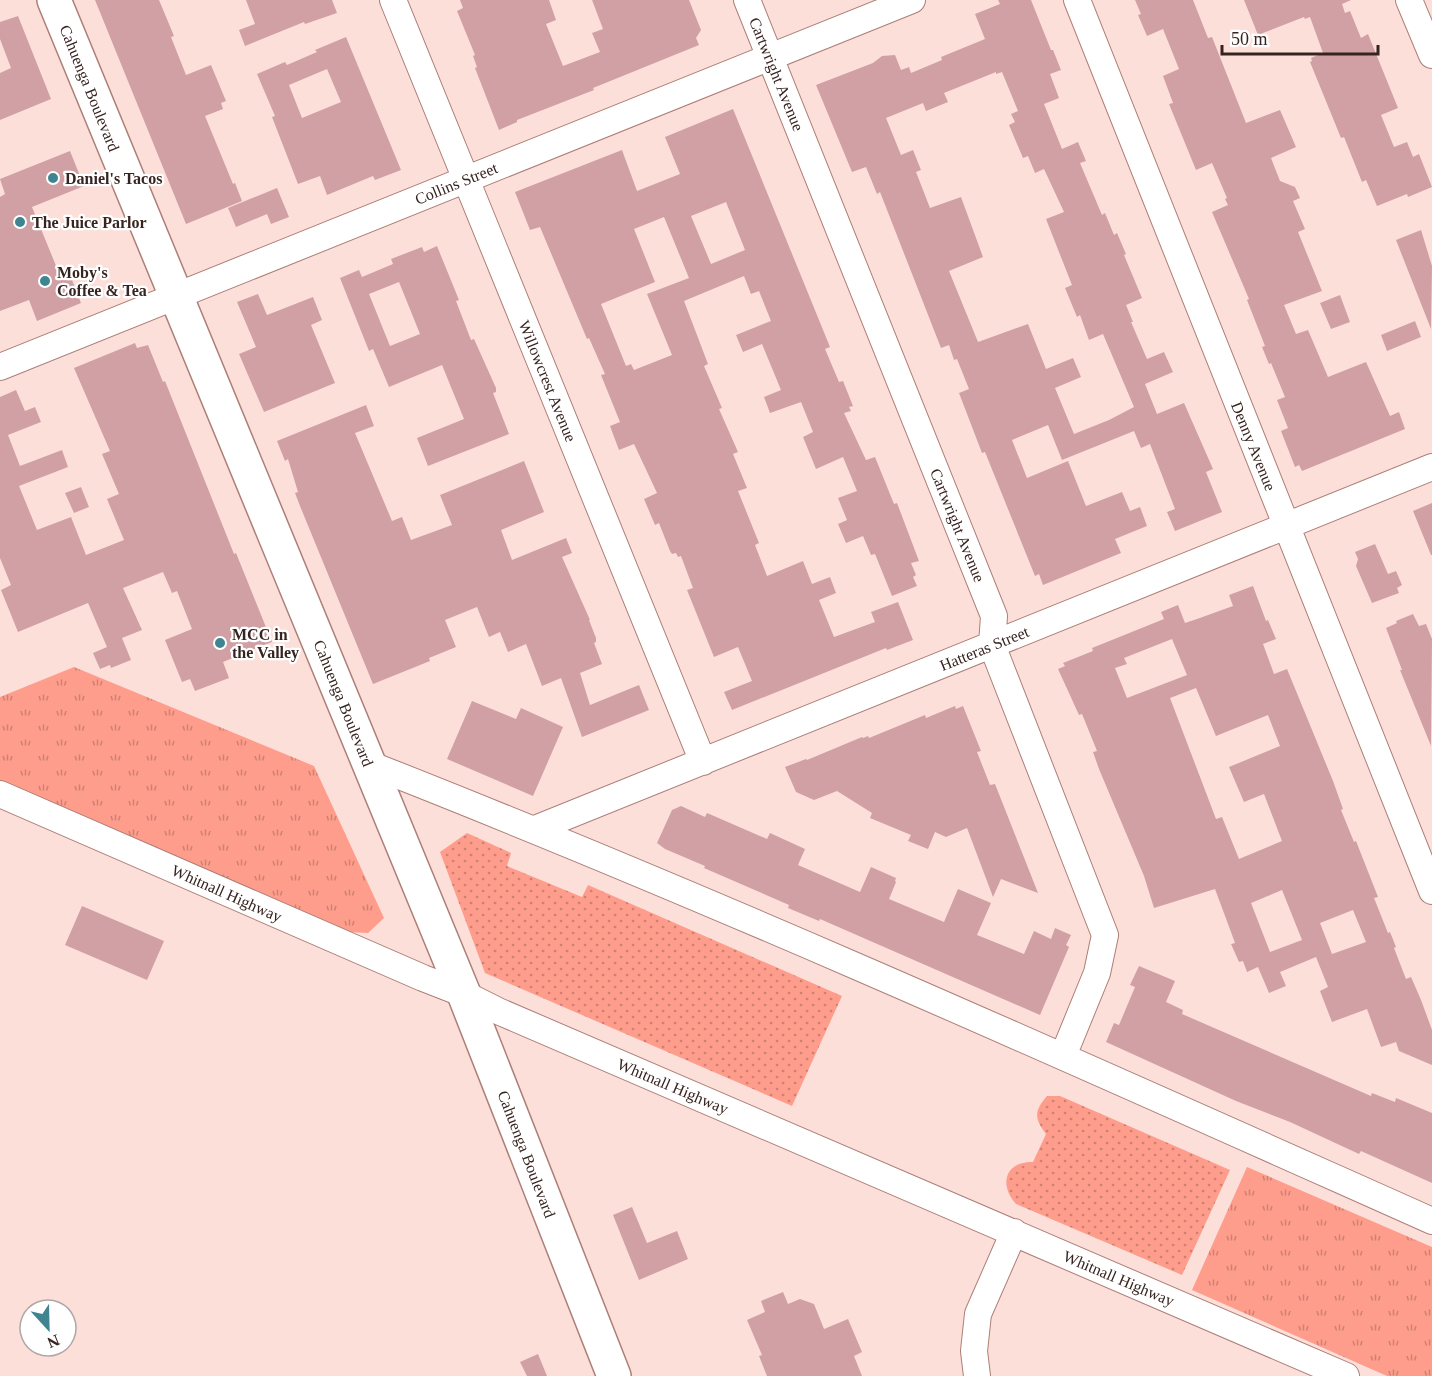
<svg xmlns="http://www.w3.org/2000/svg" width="1432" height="1376" viewBox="0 0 1432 1376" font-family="'Times New Roman',serif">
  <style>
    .grass { fill: url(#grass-tufts) }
    .park { fill: url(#park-dots) }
    .building { fill: #d0a0a5; fill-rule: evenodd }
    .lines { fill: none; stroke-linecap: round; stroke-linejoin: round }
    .minor-casing { stroke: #ac7f77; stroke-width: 28 }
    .major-casing { stroke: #ac7f77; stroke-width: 36 }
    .minor { stroke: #fff; stroke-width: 26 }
    .major { stroke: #fff; stroke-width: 33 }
    .poi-dot { fill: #3f8591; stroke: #fff; stroke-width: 2 }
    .labels { text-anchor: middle; stroke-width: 4.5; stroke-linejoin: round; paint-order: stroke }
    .street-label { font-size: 16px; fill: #362420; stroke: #fff }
    .poi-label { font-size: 16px; font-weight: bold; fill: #362420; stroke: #fff; text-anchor: start }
  </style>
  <defs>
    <pattern id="grass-tufts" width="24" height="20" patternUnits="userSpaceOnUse" patternTransform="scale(1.5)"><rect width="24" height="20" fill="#ff9d8c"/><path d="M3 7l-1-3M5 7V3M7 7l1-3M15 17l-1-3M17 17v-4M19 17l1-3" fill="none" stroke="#cf8072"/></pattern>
    <pattern id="park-dots" width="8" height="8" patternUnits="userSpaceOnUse" patternTransform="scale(1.5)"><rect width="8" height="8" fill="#ff9d8c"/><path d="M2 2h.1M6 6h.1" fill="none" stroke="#cf8072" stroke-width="1.8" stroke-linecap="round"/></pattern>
  </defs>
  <rect width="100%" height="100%" fill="#fddfd9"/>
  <!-- grass -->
  <path class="grass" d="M 74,667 L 314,766 L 384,918 L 368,933 L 346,932 L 0,781 L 0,697 Z
    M 1247,1167 L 1432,1247 L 1432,1376 L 1387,1376 L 1192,1290 Z"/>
  <!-- park -->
  <path class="park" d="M 467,833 L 511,853 L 507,866 L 582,897 L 588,885 L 842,996 L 792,1106 L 485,973 L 440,852 Z
    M 1047,1096 L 1060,1096 L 1230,1170 L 1182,1275 L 1016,1204 C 998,1184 1006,1161 1033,1162 L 1046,1134 C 1034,1118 1034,1111 1047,1096 Z"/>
  <!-- building -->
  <path class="building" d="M 95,0 L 159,0 L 174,36 L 171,37 L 186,75 L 211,65 L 226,101 L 221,103 L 223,109 L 205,116 L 233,184 L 235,183 L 242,201 L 186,224 Z
    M 246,0 L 332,0 L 337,13 L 305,24 L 304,22 L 245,46 L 239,30 L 255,24 Z
    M 460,0 L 549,0 L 556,20 L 546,24 L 563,66 L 600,52 L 592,33 L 603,29 L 592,0 L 689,0 L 701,30 L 696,38 L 699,45 L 593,88 L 594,90 L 517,120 L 517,122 L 499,130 L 475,68 L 477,67 L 473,56 L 475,55 L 457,11 L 463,8 Z
    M 998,0 L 1031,0 L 1051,50 L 1053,50 L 1061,70 L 1050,74 L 1059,98 L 1044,104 L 1062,149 L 1078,142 L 1086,161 L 1080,163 L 1102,215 L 1105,213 L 1114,235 L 1117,233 L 1126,254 L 1124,255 L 1142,298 L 1126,305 L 1133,322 L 1131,322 L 1147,359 L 1164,352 L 1173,372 L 1145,384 L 1157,414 L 1184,403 L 1213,469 L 1206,472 L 1222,512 L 1175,531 L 1167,512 L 1175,509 L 1150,444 L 1141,448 L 1134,431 L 1062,460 L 1048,425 L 1012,440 L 1027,478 L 1068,461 L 1086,506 L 1122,492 L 1130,511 L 1140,507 L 1147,526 L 1115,539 L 1121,553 L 1043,585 L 1039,574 L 1035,576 L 985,452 L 982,453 L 959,393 L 969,389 L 957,359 L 954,360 L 949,345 L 941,348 L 880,192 L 877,194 L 866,167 L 852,172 L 816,85 L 873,63 L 882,56 L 895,55 L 901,70 L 909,67 L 911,73 L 942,60 L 941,57 L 985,39 L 975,14 L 1000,4 ZM 996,72 L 996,74 L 1002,72 L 1018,111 L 1011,114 L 1015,122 L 1009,125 L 1023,158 L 1028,156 L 1035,173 L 1044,169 L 1064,212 L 1046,219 L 1072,285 L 1065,288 L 1077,317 L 1080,315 L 1089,340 L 1103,334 L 1134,407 L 1109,420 L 1074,434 L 1055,388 L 1081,377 L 1073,358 L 1046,369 L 1028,324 L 978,342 L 949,271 L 983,257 L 961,197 L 930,208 L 916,172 L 921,170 L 913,150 L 901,155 L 886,118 L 923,103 L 926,111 L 948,102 L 944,93 Z
    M 1135,0 L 1193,0 L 1208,38 L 1212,37 L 1246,123 L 1280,110 L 1296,147 L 1271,158 L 1280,181 L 1295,187 L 1300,198 L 1293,201 L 1305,229 L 1298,232 L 1322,291 L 1284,305 L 1296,334 L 1308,330 L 1328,377 L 1366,362 L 1390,416 L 1399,412 L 1405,429 L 1302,471 L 1299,465 L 1295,467 L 1281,431 L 1288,428 L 1277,400 L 1285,397 L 1271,363 L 1269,364 L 1262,347 L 1265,346 L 1247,300 L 1249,299 L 1212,212 L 1228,205 L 1225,199 L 1227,198 L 1212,163 L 1196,170 L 1169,104 L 1173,103 L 1163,76 L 1179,69 L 1163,29 L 1147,36 L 1138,15 L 1141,14 Z
    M 1244,0 L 1351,0 L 1342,4 L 1345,13 L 1350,11 L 1361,38 L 1368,34 L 1398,108 L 1381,115 L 1394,147 L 1407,142 L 1413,157 L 1419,154 L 1432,187 L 1408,197 L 1407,194 L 1377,206 L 1366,180 L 1362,182 L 1344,137 L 1341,138 L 1310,62 L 1312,61 L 1311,58 L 1323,53 L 1310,17 L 1305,19 L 1304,17 L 1258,35 Z
    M 18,16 L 51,99 L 0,120 L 0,73 L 11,68 L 0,39 L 0,22 Z
    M 346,37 L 401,170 L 375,180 L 373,176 L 327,195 L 320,176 L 298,184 L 272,117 L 275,116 L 257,74 L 285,62 L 287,65 L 317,52 L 315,50 ZM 327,69 L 341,102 L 302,118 L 289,85 Z
    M 733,109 L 830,347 L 825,349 L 839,382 L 843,381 L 853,406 L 849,407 L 851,411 L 844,413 L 866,460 L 875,457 L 894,504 L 897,503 L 919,561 L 911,563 L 916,575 L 913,577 L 917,586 L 892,596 L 875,554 L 871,555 L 863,536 L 846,543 L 838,524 L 847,520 L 838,498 L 857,491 L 843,457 L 816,469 L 803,437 L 813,432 L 801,402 L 770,413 L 764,397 L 781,390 L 762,344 L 743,352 L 736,335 L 771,321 L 759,291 L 751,294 L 744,276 L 684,301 L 708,364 L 704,366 L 722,408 L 719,409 L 738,452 L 733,454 L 747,488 L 738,491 L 759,543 L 755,545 L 767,576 L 803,561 L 812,584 L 830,577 L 836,593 L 819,600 L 834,637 L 875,622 L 871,612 L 898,602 L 913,640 L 887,650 L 886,648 L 732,710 L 724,692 L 752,681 L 738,647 L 714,657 L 687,590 L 693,588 L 681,556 L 678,557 L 676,553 L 672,554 L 670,551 L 659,523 L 655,525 L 644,499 L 657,493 L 634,444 L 619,450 L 610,426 L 620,422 L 601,375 L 605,374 L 589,338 L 587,339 L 540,227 L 530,230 L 515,192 L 622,150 L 637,191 L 680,174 L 665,137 ZM 726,202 L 745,250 L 711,264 L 691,216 ZM 664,217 L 689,278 L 647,294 L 672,355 L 634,370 L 631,364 L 626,366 L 601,304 L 655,282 L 634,229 Z
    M 70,151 L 84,186 L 32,207 L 61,278 L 70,275 L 81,303 L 37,321 L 29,300 L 0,311 L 0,197 L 5,194 L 0,179 Z
    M 277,188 L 289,217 L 271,224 L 267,214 L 236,227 L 228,208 Z
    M 1421,230 L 1432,266 L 1431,329 L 1396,240 Z
    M 437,246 L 459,300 L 456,301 L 471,340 L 474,339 L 496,388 L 496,392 L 493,393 L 509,434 L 428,466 L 417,438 L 464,419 L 442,365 L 389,387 L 373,349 L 369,351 L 340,278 L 359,270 L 362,277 L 393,264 L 391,259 L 422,247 L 424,252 ZM 399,282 L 420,334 L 390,346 L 369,294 Z
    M 258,294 L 267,315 L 313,297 L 322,320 L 311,325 L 335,383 L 264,412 L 239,354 L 256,347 L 237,302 Z
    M 1340,295 L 1350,322 L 1331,329 L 1320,303 Z
    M 1415,321 L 1421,337 L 1387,351 L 1381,335 Z
    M 135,343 L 137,348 L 148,345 L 163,382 L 165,381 L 234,554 L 236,553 L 272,642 L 223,662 L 229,678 L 195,691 L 190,679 L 182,682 L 165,640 L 192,629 L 177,591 L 172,593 L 163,572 L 123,588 L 142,630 L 122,638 L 131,660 L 111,668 L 110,665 L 100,669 L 93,653 L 107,647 L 88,603 L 18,632 L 1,590 L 11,585 L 0,558 L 0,397 L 16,390 L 25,411 L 35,407 L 41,422 L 8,435 L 20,466 L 62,450 L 68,467 L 19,486 L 37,530 L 71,517 L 86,555 L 124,540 L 107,499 L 119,494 L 102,454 L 110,451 L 74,368 Z
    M 366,405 L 374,426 L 355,433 L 392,521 L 402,517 L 411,540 L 452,525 L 440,495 L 524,461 L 544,512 L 501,530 L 512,560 L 566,538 L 572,553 L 562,557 L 590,620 L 589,620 L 596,638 L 596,642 L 594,643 L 602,664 L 580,673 L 590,705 L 639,685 L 649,710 L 582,737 L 561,678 L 542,686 L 526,644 L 508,652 L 500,632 L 489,637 L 477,607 L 445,620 L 456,647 L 429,658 L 430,661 L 373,684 L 300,506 L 295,493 L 298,492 L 288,459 L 285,461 L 277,441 Z
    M 81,487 L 89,507 L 74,513 L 65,493 Z
    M 1432,503 L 1432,555 L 1431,555 L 1413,511 Z
    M 1375,544 L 1388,574 L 1396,571 L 1402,585 L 1397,588 L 1399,593 L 1372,603 L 1356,566 L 1358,559 L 1355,552 Z
    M 1253,586 L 1266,621 L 1268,620 L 1276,639 L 1263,644 L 1274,674 L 1287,669 L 1333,781 L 1343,809 L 1341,810 L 1354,842 L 1356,841 L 1378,897 L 1374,898 L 1388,933 L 1390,932 L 1396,947 L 1394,948 L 1406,979 L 1411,977 L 1421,1000 L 1432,1030 L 1432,1065 L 1399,1051 L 1396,1042 L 1381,1047 L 1367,1009 L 1332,1022 L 1320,991 L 1328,987 L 1316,957 L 1280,972 L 1286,986 L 1269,993 L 1258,967 L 1247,972 L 1243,961 L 1239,962 L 1231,944 L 1235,943 L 1231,932 L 1215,889 L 1154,908 L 1144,876 L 1099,769 L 1093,752 L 1097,751 L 1082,714 L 1079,715 L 1058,669 L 1065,666 L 1063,663 L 1093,651 L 1092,648 L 1164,619 L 1161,612 L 1178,605 L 1185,623 L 1197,619 L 1233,606 L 1229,595 ZM 1172,639 L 1187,675 L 1127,698 L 1115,668 L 1127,664 L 1124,658 ZM 1196,688 L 1216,736 L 1268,715 L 1280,746 L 1229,767 L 1244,802 L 1264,794 L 1282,841 L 1239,859 L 1222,817 L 1216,819 L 1170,698 ZM 1282,890 L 1302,940 L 1270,952 L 1251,903 ZM 1353,910 L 1366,942 L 1332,954 L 1320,923 Z
    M 1413,614 L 1419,626 L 1426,624 L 1432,639 L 1431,746 L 1400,670 L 1402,670 L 1386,628 L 1397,623 L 1396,621 Z
    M 472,701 L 516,719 L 521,708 L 563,727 L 533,796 L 447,759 Z
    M 955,706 L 956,709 L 963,706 L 981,751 L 977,752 L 990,785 L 995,784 L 1038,893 L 1001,879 L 993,897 L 967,828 L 946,837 L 935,832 L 928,849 L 908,841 L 911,835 L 870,818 L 872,813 L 837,791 L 814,800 L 796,792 L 785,767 L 806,759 L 807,760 L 862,737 L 863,738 L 868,736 L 869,738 L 925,715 L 926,718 Z
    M 681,806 L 705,817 L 707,813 L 767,839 L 770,833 L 805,849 L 798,865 L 860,892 L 871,867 L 896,878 L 895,881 L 896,882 L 889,899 L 944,922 L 958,889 L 991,903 L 977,935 L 1024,954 L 1034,931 L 1051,939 L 1055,928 L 1071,935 L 1066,945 L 1069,947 L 1040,1015 L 820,919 L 819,921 L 788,908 L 789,905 L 704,868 L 705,866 L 665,849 L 657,843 L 672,810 Z
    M 82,906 L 164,941 L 147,980 L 65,945 Z
    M 1139,966 L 1175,981 L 1166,1002 L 1183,1010 L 1182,1014 L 1371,1096 L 1372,1093 L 1395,1102 L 1396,1098 L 1432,1113 L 1432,1183 L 1361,1151 L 1359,1154 L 1290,1122 L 1236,1101 L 1106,1042 L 1114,1023 L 1119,1025 L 1135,987 L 1130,985 Z
    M 632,1207 L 647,1243 L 677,1231 L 688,1259 L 639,1280 L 613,1215 Z
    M 783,1292 L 788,1304 L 800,1299 L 814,1304 L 824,1329 L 848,1319 L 862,1352 L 854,1356 L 862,1376 L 767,1376 L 759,1356 L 762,1355 L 747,1320 L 765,1312 L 761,1301 Z
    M 538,1354 L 547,1376 L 527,1376 L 520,1362 Z"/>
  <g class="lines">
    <defs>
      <path id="minor" d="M 393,0 L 703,762
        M 747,0 L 994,616 L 992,645 L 1105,935 L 1097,973 L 1063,1056
        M 1077,0 L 1432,891
        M 1409,0 L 1432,55
        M 0,367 L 912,0
        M 369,764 C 728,905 1080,1064 1432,1221
        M 0,794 L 423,978 L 464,994 L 498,1011 L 1346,1376
        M 535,829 L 1432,467
        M 977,1376 L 974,1351 L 978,1314 L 1014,1232"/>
      <path id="major" d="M 54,0 L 464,994 L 614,1376"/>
    </defs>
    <!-- minor casing -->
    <use href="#minor" class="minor-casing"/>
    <!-- major casing -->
    <use href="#major" class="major-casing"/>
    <!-- minor -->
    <use href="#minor" class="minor"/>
    <!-- major -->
    <use href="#major" class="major"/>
  </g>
  <!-- markers -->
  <g class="poi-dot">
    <circle cx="53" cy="178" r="6"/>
    <circle cx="20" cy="222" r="6"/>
    <circle cx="45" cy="281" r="6"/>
    <circle cx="220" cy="643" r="6"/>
  </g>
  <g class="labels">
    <!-- street labels -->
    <g class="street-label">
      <text transform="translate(777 74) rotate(68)" y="6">Cartwright Avenue</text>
      <text transform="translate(90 88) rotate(68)" y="6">Cahuenga Boulevard</text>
      <text transform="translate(456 183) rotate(-22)" y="6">Collins Street</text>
      <text transform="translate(548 381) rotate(68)" y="6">Willowcrest Avenue</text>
      <text transform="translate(1254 446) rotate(68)" y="6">Denny Avenue</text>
      <text transform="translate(958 525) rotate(68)" y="6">Cartwright Avenue</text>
      <text transform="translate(984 648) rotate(-22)" y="6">Hatteras Street</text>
      <text transform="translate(344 703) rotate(68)" y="6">Cahuenga Boulevard</text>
      <text transform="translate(227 893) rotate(24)" y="6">Whitnall Highway</text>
      <text transform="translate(673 1086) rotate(23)" y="6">Whitnall Highway</text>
      <text transform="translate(527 1154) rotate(69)" y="6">Cahuenga Boulevard</text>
      <text transform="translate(1119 1278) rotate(23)" y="6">Whitnall Highway</text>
    </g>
    <!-- poi labels -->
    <g class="poi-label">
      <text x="65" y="184">Daniel's Tacos</text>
      <text x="32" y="228">The Juice Parlor</text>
      <text x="57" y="278">Moby's<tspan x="57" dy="18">Coffee &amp; Tea</tspan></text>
      <text x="232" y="640">MCC in<tspan x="232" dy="18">the Valley</tspan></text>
    </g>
  </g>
  <!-- north arrow -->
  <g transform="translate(48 1328) rotate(158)"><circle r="28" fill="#ffffff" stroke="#afa7a6" stroke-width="1.5"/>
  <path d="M0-4.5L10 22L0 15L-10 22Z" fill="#3f8591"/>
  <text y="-9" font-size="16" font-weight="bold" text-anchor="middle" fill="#362420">N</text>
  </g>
  <!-- scale -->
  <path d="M1222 45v9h156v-9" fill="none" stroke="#362420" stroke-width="3"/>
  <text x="1231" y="45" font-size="18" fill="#362420" stroke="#ffffff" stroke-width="4.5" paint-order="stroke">50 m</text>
</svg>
